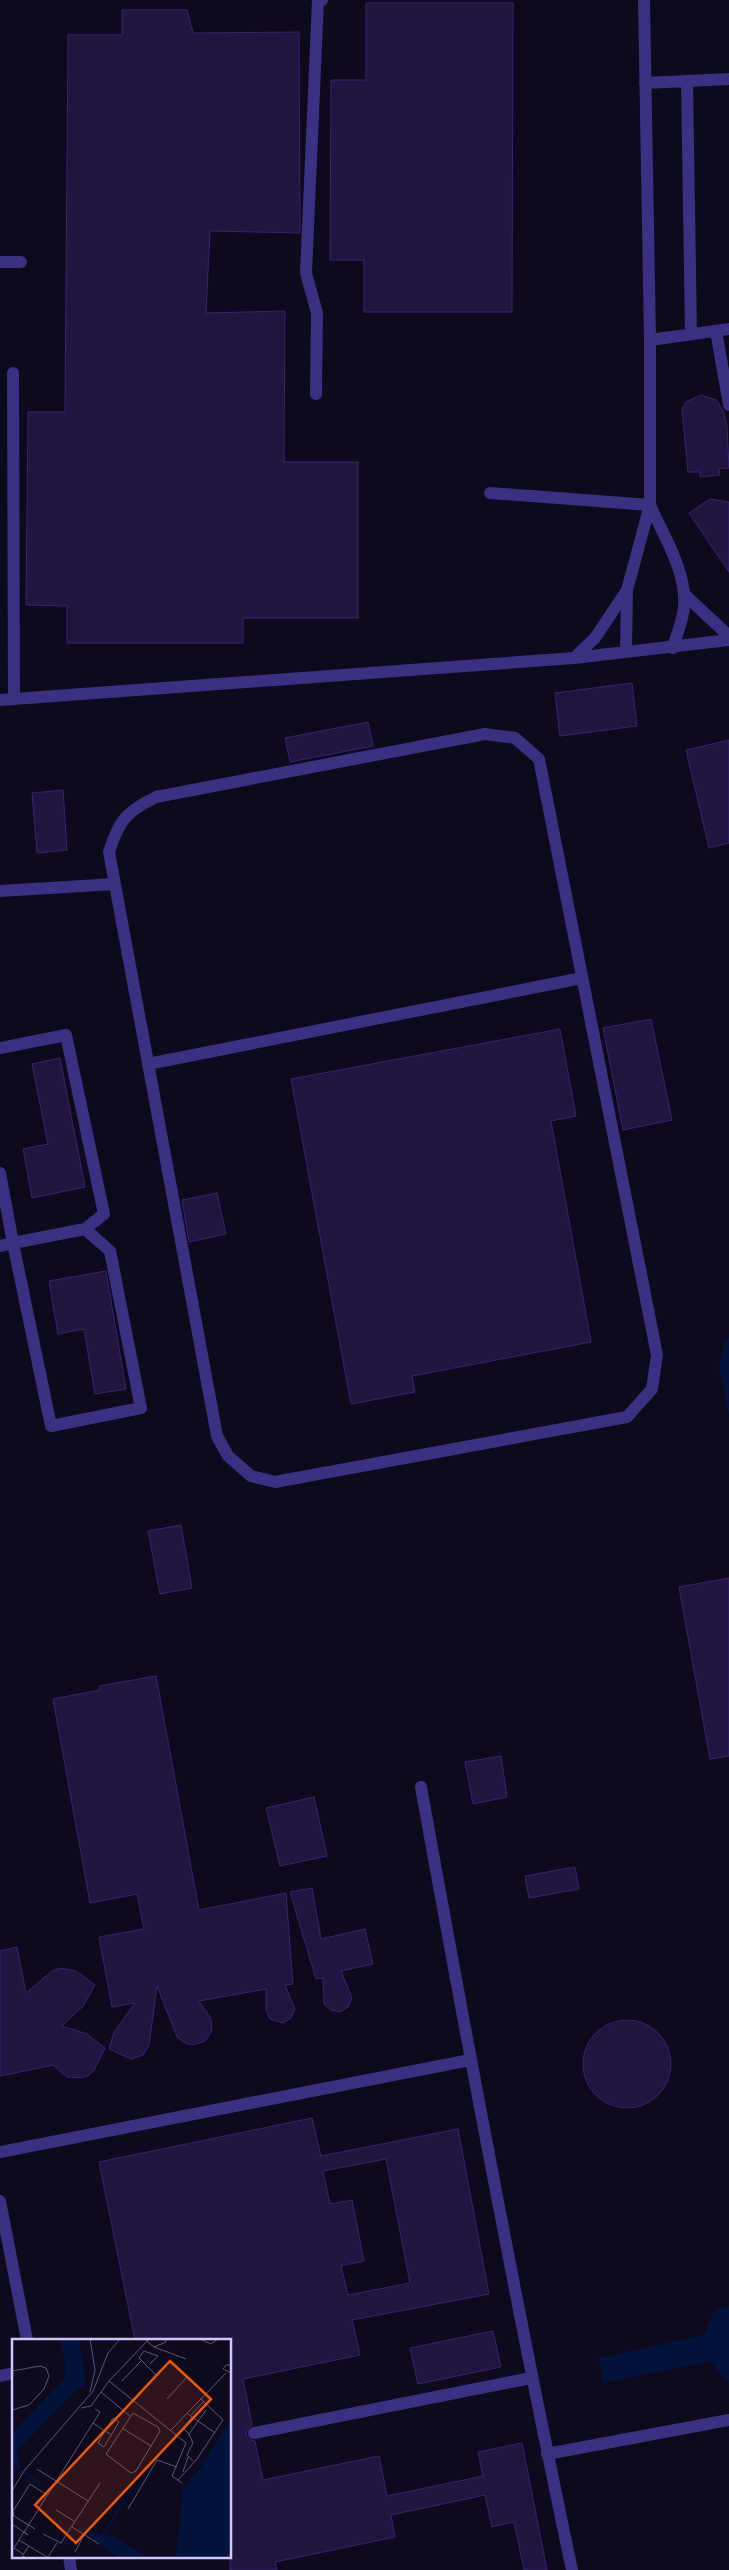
<svg xmlns="http://www.w3.org/2000/svg" width="729" height="2570" viewBox="0 0 729 2570" font-family="'Golos Text',sans-serif">
  <style>
    .water { fill: #04133b }
    .building { fill: #201440; stroke: #39236e; fill-rule: evenodd }
    .lines { fill: none; stroke-linecap: round; stroke-linejoin: round }
    .minor { stroke: #3a3081; stroke-width: 12 }
    .inset-river { fill: none; stroke: #04133b; stroke-width: 2.5 }
    .inset-road { fill: none; stroke: #5c5477; stroke-width: 1 }
    .view { fill: #e8590c; fill-opacity: 0.15; stroke: #e8590c; stroke-width: 2.5 }
    .inset-edge { fill: none; stroke: #d1c5ff; stroke-width: 2.5 }
  </style>
  <rect width="100%" height="100%" fill="#0e091d"/>
  <!-- water -->
  <path class="water" d="M 729,1337 L 729,1415 L 719,1368 L 725,1338 Z
    M 729,2306 L 729,2384 L 710,2362 L 603,2383 L 599,2358 L 704,2335 L 715,2309 Z"/>
  <!-- building -->
  <path class="building" d="M 366,3 L 513,3 L 512,312 L 364,312 L 364,260 L 330,260 L 331,80 L 366,80 Z
    M 122,10 L 187,10 L 193,33 L 299,32 L 300,233 L 210,231 L 206,313 L 285,311 L 284,462 L 358,462 L 358,618 L 243,618 L 243,643 L 67,643 L 67,606 L 26,605 L 28,412 L 65,412 L 68,35 L 122,35 Z
    M 701,395 L 716,400 L 723,410 L 727,426 L 729,468 L 719,469 L 720,475 L 700,477 L 700,472 L 688,472 L 682,409 L 686,402 Z
    M 710,499 L 729,502 L 729,572 L 689,513 Z
    M 632,683 L 637,726 L 560,736 L 555,693 Z
    M 368,722 L 373,746 L 290,762 L 285,738 Z
    M 729,740 L 729,843 L 709,848 L 686,750 Z
    M 63,790 L 67,850 L 37,853 L 32,793 Z
    M 651,1019 L 672,1120 L 623,1130 L 603,1028 Z
    M 560,1029 L 576,1116 L 551,1121 L 591,1342 L 412,1376 L 415,1392 L 351,1404 L 291,1079 Z
    M 60,1058 L 85,1187 L 32,1198 L 23,1149 L 48,1144 L 32,1064 Z
    M 217,1193 L 226,1234 L 189,1242 L 182,1200 Z
    M 106,1271 L 126,1389 L 95,1394 L 84,1329 L 58,1334 L 49,1281 Z
    M 181,1525 L 192,1588 L 160,1594 L 148,1531 Z
    M 729,1578 L 729,1756 L 710,1759 L 679,1587 Z
    M 156,1676 L 199,1910 L 286,1893 L 293,1984 L 285,1985 L 295,2009 L 291,2018 L 283,2023 L 270,2019 L 266,2010 L 266,1989 L 199,2001 L 211,2019 L 212,2031 L 205,2041 L 193,2045 L 187,2044 L 177,2037 L 157,1986 L 149,2045 L 143,2055 L 131,2059 L 109,2049 L 114,2032 L 135,2003 L 112,2007 L 99,1937 L 144,1929 L 137,1894 L 90,1903 L 53,1699 L 100,1690 L 99,1686 Z
    M 501,1756 L 507,1797 L 473,1804 L 465,1762 Z
    M 314,1797 L 327,1856 L 280,1866 L 266,1808 Z
    M 575,1867 L 579,1889 L 529,1898 L 525,1876 Z
    M 312,1888 L 321,1939 L 365,1929 L 373,1964 L 341,1971 L 352,1998 L 348,2007 L 340,2012 L 331,2010 L 324,2004 L 323,1978 L 316,1979 L 290,1892 Z
    M 17,1947 L 26,1993 L 52,1971 L 60,1968 L 76,1971 L 95,1985 L 83,2006 L 62,2026 L 87,2034 L 105,2048 L 94,2070 L 89,2075 L 82,2078 L 67,2077 L 53,2065 L 0,2076 L 0,1951 Z
    M583 2064a44 44 0 1 1 88 0a44 44 0 1 1-88 0Z
    M 312,2118 L 321,2156 L 458,2129 L 489,2294 L 352,2320 L 360,2355 L 243,2379 L 252,2425 L 247,2430 L 246,2435 L 251,2440 L 255,2441 L 263,2480 L 379,2456 L 387,2496 L 483,2476 L 478,2452 L 522,2443 L 547,2570 L 524,2570 L 514,2522 L 492,2527 L 485,2495 L 391,2515 L 395,2537 L 275,2562 L 277,2570 L 230,2570 L 230,2340 L 135,2340 L 99,2162 ZM 386,2159 L 410,2283 L 348,2295 L 341,2266 L 364,2261 L 352,2200 L 330,2204 L 323,2171 Z
    M 493,2331 L 501,2367 L 418,2384 L 410,2348 Z"/>
  <g class="lines">
    <!-- minor -->
    <path class="minor" d="M 687,81 L 691,334
      M 645,83 L 729,79
      M 0,262 L 21,262
      M 716,331 L 729,405
      M 650,340 L 729,329
      M 13,373 L 14,699
      M 316,394 L 317,313 L 306,273 L 318,0 L 322,0
      M 490,493 L 650,505
      M 650,505 C 664,537 687,572 684,607 C 683,621 676,635 673,648
      M 684,594 L 729,636
      M 626,652 L 627,590 L 650,505 L 650,340 L 644,0
      M 574,658 L 595,638 L 627,590
      M 0,700 L 574,658 L 729,640
      M 485,734 L 515,738 L 539,759 L 657,1355 L 652,1389 L 627,1417 L 275,1482 L 251,1476 L 228,1456 L 217,1436 L 109,852 C 119,820 126,812 156,797 Z
      M 0,891 L 115,884
      M 0,1048 L 66,1035 L 104,1214 L 85,1229 L 13,1243 L 0,1173
      M 148,1064 L 582,978
      M 0,1246 L 13,1243 L 51,1426 L 141,1408 L 110,1251 L 85,1229
      M 421,1787 C 468,2048 517,2310 572,2570
      M 0,2152 L 470,2060
      M 0,2201 L 27,2340
      M 0,2376 L 14,2373
      M 254,2433 L 531,2378
      M 547,2454 L 729,2420
      M 69,2556 L 71,2570"/>
  </g>
  <!-- overview -->
  <g transform="translate(12 2339)">
    <rect width="219" height="219" fill="#0e091d"/>
    <path d="M 47,0 L 67,0 L 74,46 L 64,51 L 5,112 L 9,129 L 2,133 L 0,94 L 51,41 L 54,27 ZM 219,79 L 219,218 L 164,218 L 171,149 L 187,131 ZM 130,135 L 92,197 L 100,196 L 136,218 L 104,218 L 67,187 L 89,196 Z" fill="#04133b"/>
    <path class="inset-river" d="M 8,131 L 29,145"/>
    <path class="inset-road" d="M 78,0 L 83,31 L 78,53M 188,0 L 199,5 L 206,0M 135,2 L 142,8 L 154,3 L 153,0M 142,8 L 174,20M 138,25 L 146,17 L 132,12 L 127,19 L 145,37M 219,26 L 214,26 L 211,30 L 219,34M 0,32 L 28,27 L 34,29 L 37,37 L 32,50 L 17,66 L 0,71M 97,42 L 174,104 L 160,137 L 170,144M 110,42 L 129,22M 89,53 L 118,77M 155,60 L 175,38 L 194,55M 122,62 L 139,43M 69,69 L 79,67 L 97,42 L 137,0M 121,74 L 146,88 L 148,92 L 124,132 L 119,134 L 94,115 ZM 176,75 L 203,94M 179,76 L 192,62M 81,84 L 93,92 L 86,104 L 92,108 L 107,83 L 101,79 L 93,92 L 98,95M 110,89 L 139,107M 159,91 L 214,34M 177,95 L 172,90 L 180,78M 181,122 L 175,116 L 181,104 L 177,95 L 194,71M 25,130 L 76,162M 171,133 L 176,118M 166,141 L 185,120 L 211,81 L 189,60M 0,152 L 12,132 L 81,52 L 96,14 L 108,0M 116,170 L 145,121 L 165,128M 44,171 L 62,182M 0,185 L 16,196 L 13,193M 60,188 L 87,205M 23,190 L 2,177 L 1,172 L 18,145 L 35,156M 31,195 L 49,204 L 88,144M 7,201 L 35,218M 63,213 L 72,196M 11,215 L 2,209 L 88,73 L 83,70M 13,218 L 10,217 L 17,207M 36,218 L 45,204"/>
    <path class="view" d="M 158,22 L 199,60 L 64,204 L 23,166 Z"/>
    <rect width="219" height="219" class="inset-edge"/>
  </g>
</svg>
